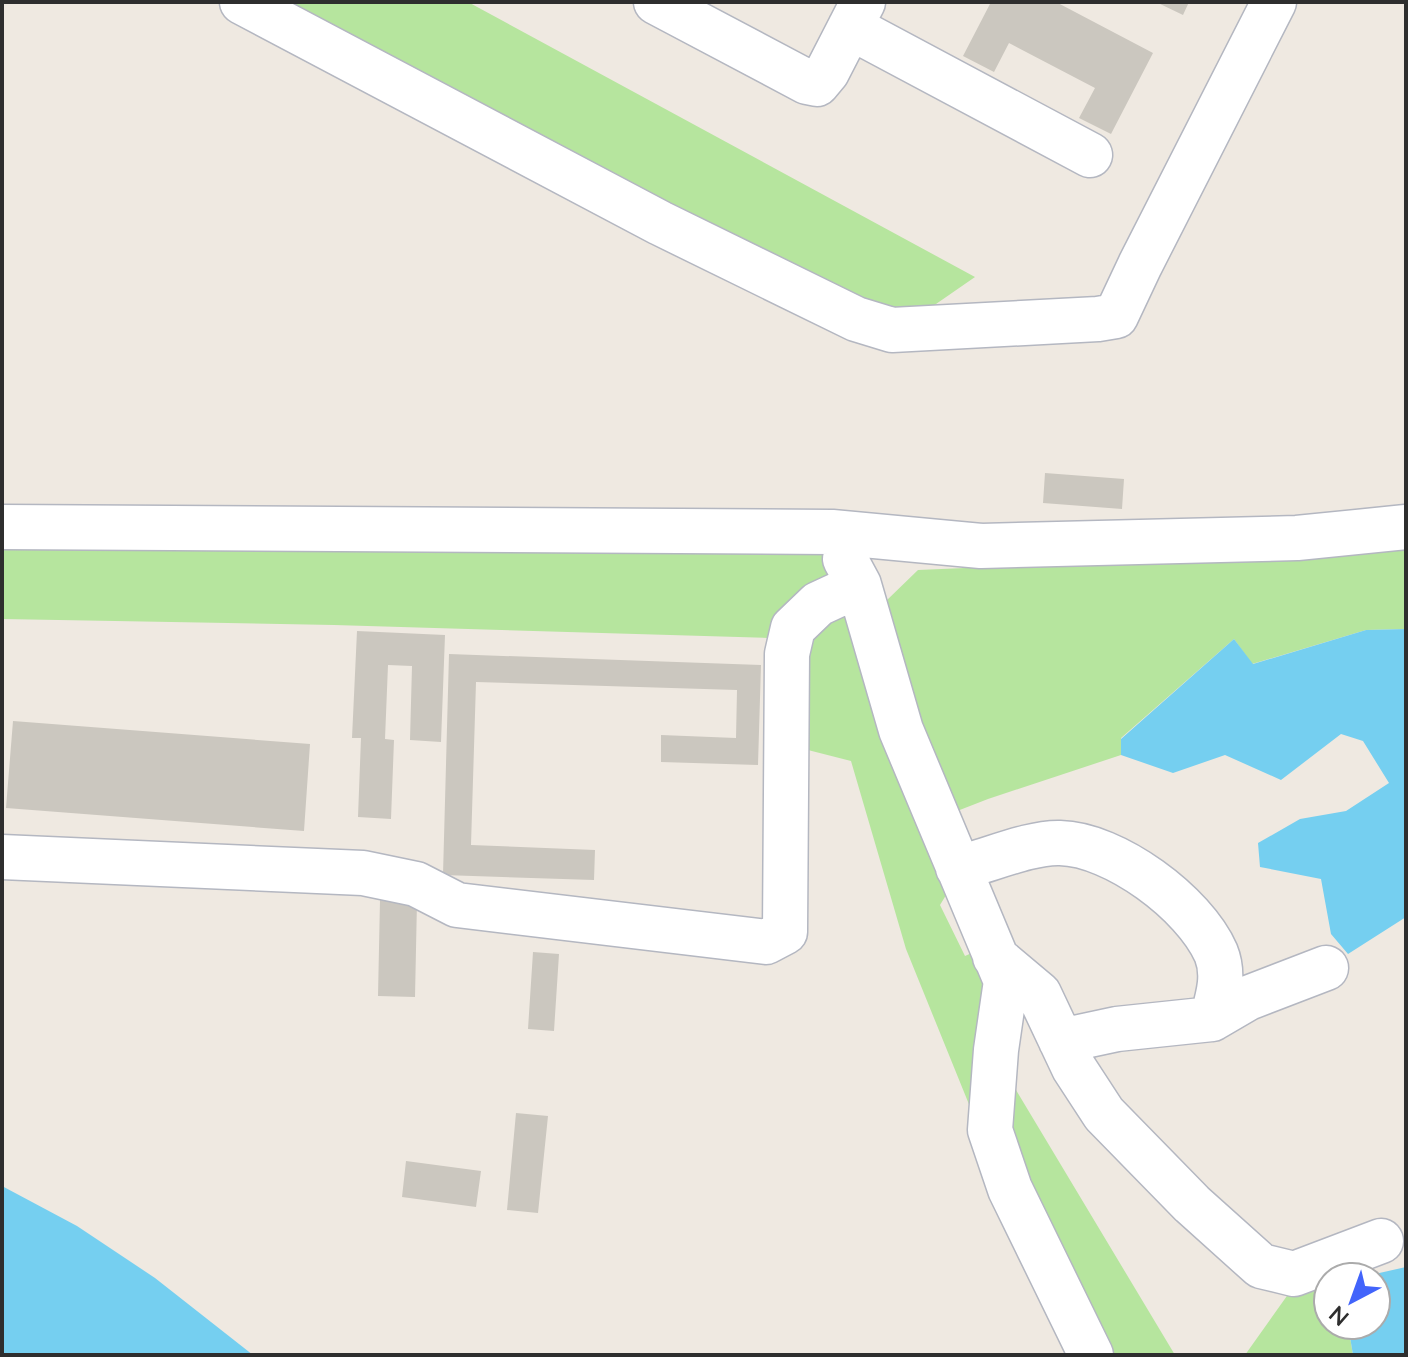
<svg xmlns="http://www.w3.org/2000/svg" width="1408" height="1357" viewBox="0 0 1408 1357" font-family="Lato,sans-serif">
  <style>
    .green { fill: #b6e59e }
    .water { fill: #75cff0 }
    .building { fill: #cbc7bf }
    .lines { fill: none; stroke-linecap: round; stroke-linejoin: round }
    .minor-casing { stroke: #b4b7c1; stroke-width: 47 }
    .minor { stroke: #fff; stroke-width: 44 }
  </style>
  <rect width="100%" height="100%" fill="#efe9e1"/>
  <!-- green -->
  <path class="green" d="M 263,2 L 468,2 L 975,277 L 923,313 L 878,318 Z
    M 2,541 L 815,550 L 836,556 L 846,568 L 770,638 L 334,625 L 2,619 Z
    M 1406,541 L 1406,629 L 1366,630 L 1252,664 L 1234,639 L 1121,738 L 1121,755 L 988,799 L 952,813 L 913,724 L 886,601 L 918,570 L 1225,557 Z
    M 852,600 L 954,882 L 940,905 L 965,956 L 983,948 L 994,1001 L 979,1129 L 906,949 L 851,761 L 804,749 L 809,670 L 806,640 Z
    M 1013,1085 L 1175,1355 L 1107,1355 L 1006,1147 Z
    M 1356,1263 L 1365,1277 L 1328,1277 L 1328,1325 L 1348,1325 L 1353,1355 L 1245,1355 L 1299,1279 Z"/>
  <!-- water -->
  <path class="water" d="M 1406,629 L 1406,917 L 1348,954 L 1331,934 L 1321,879 L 1260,867 L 1258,843 L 1300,819 L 1346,811 L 1389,783 L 1363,741 L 1341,734 L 1281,780 L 1225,755 L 1173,773 L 1121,755 L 1121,739 L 1234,639 L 1253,664 L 1366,630 Z
    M 2,1186 L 77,1226 L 155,1278 L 253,1355 L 2,1355 Z
    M 1406,1267 L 1406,1355 L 1353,1355 L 1348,1325 L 1376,1325 L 1376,1277 L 1366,1276 Z"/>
  <!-- building -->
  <path class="building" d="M 991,2 L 1056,2 L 1153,53 L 1111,134 L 1079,118 L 1095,88 L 1009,43 L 994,72 L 963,56 Z
    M 1156,2 L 1189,2 L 1183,15 Z
    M 1045,473 L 1124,479 L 1122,509 L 1043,503 Z
    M 357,631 L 445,635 L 441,742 L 410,740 L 412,666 L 388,665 L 385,739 L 394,740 L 391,819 L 358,817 L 361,738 L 352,738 Z
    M 449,654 L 761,665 L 758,765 L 661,762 L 661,735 L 736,738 L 737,690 L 476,682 L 471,845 L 595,850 L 594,880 L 443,875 Z
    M 13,721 L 310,744 L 304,831 L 6,808 Z
    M 380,900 L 417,901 L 415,997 L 378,996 Z
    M 533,952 L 559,954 L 554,1031 L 528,1029 Z
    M 516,1113 L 548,1116 L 538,1213 L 507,1210 Z
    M 406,1161 L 481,1171 L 476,1207 L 402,1197 Z"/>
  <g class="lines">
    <defs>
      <path id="minor" d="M 242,2 L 660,223 L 856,319 L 892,330 L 1098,319 L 1116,316 L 1140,265 L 1274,2
        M 656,2 L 807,82 L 817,84 L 827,72 L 863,2
        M 850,27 L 1090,155
        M 2,527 L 832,532 L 981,546 L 1297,538 L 1406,527
        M 845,559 L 859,585 L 901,730 L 1006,981 L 996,1050 L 990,1130 L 1010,1189 L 1091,1355
        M 2,857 L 363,873 L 416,884 L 457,905 L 766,942 L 785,932 L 787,654 L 793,628 L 818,604 L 859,585
        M 958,868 C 988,861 1030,842 1060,843 C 1114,844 1194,903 1216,953 C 1225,975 1218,997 1212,1019
        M 995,957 L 1039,994 L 1074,1068 L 1104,1114 L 1192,1204 L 1261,1266 L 1294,1274 L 1381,1241
        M 1061,1041 L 1117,1029 L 1212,1019 L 1248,998 L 1326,968"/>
    </defs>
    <!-- minor casing -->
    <use href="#minor" class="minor-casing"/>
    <!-- minor -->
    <use href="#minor" class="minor"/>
  </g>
  <!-- border -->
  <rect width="1408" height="1357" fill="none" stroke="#2e2e2e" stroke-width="8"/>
  <!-- north arrow -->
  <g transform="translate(1352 1301) rotate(221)"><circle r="38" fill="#ffffff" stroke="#ababab" stroke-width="2"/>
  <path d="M0-6L14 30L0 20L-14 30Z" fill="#4264fb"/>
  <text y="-12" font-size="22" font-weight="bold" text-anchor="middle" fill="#2e2e2e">N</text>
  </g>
</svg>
